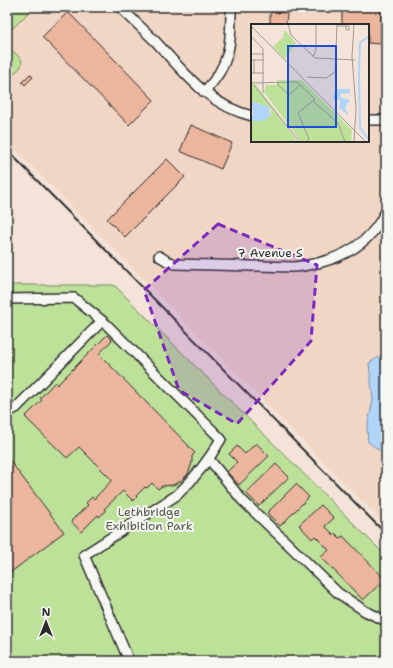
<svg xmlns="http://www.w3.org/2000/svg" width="393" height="668" viewBox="0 0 393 668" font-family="'Shantell Sans',sans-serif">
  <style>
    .built { fill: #f1d6c6; fill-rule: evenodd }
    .green { fill: #bee19a; stroke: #748662 }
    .water { fill: #b0d5f9; stroke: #7b91a7 }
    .building { fill: #ebb69d; stroke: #2b2b2b }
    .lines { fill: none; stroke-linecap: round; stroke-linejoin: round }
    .minor-casing { stroke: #2b2b2b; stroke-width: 12 }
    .minor { stroke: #f6f6f2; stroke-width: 9 }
    .rail { stroke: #2b2b2b; stroke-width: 2 }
    .marked { fill: #7b2cbf; fill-opacity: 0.2; stroke: #7b2cbf; stroke-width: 3; stroke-dasharray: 8 5; stroke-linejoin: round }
    .labels { text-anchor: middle; stroke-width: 4; stroke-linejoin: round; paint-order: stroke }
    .street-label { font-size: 12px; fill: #2b2b2b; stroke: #f6f6f2 }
    .park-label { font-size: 12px; fill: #505847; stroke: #f6f6f2 }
    .inset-river { fill: none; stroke: #b0d5f9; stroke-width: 2 }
    .inset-road { fill: none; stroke: #a39993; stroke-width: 1 }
    .view { fill: #1d4ed8; fill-opacity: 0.15; stroke: #1d4ed8; stroke-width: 2 }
    .inset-edge { fill: none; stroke: #2b2b2b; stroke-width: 2 }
  </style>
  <rect width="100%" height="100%" fill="#f3e3d8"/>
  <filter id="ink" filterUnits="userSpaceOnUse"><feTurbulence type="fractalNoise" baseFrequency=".025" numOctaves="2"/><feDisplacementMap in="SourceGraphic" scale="8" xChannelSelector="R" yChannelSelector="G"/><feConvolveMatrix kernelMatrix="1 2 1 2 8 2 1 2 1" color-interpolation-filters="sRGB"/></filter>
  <g filter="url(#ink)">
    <!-- built -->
    <path class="built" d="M 7,7 L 386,7 L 386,525 L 7,141 ZM 252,25 L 368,25 L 368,141 L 252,141 Z"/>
    <!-- green -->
    <path class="green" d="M 7,7 L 34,7 L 7,34 L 7,36 Z
      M 7,45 L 22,60 L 21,67 L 7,80 Z
      M 7,285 L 114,285 L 386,556 L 386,661 L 10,661 L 7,657 Z"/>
    <!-- water -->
    <path class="water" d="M 384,354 L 386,354 L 386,450 L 379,450 L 368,442 L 367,428 L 373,400 L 369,363 Z"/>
    <!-- building -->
    <path class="building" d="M 342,7 L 381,7 L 381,44 L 368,43 L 368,25 L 342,25 Z
      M 68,12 L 154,100 L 129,125 L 42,37 Z
      M 272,12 L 287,13 L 286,25 L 272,25 L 272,23 L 270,23 L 270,13 Z
      M 30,74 L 33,77 L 25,85 L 22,82 Z
      M 191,125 L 232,143 L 221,169 L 180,151 Z
      M 167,159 L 185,177 L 125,237 L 107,219 Z
      M 107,335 L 112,340 L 99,354 L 189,446 L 188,446 L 195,453 L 192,456 L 192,463 L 188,474 L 182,480 L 173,485 L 162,486 L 158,489 L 152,483 L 147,488 L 145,487 L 136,496 L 137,497 L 133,501 L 123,491 L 104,509 L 106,511 L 99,517 L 98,515 L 81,532 L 71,521 L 88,505 L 86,503 L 92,497 L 94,499 L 112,480 L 79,447 L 67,458 L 25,417 L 42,400 L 40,398 L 55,382 L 57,385 Z
      M 256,443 L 269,456 L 239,485 L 227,472 L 237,462 L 229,454 L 237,446 L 245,454 Z
      M 7,457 L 64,532 L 7,575 Z
      M 276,464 L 289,477 L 259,506 L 246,493 Z
      M 296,484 L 309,497 L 280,526 L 267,513 Z
      M 321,505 L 334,518 L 325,526 L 334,535 L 335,533 L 340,538 L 343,536 L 386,580 L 386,590 L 380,584 L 363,600 L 321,557 L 329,550 L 315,536 L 312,539 L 299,525 Z"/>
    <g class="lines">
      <defs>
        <path id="minor" d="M 120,7 C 132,19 144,30 156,42 C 185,73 208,105 252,116
          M 204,92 C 231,65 231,43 231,7
          M 368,120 L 386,120
          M 159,256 L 167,261 L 175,264 L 294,267 C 333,263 369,248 386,211
          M 7,299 L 74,298 L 106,324 L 221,439 C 209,460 195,478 177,495 L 84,555 L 129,661
          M 7,408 L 12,410 L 16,408 L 102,321
          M 209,459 L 242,500 L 288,544 L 338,593 L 365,611 L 386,621"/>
      </defs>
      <!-- minor casing -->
      <use href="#minor" class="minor-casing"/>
      <!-- minor -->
      <use href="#minor" class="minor"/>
      <!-- rail -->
      <path class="rail" d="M 7,150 L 386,534"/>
    </g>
  </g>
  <!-- marked area -->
  <path class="marked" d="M 218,224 L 317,265 L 311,341 L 237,424 L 179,390 L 144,290 Z"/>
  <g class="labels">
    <!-- street labels -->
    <g class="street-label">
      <text x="270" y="257">7 Avenue S</text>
    </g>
    <!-- park labels -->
    <g class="park-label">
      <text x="149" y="516">Lethbridge<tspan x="149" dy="14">Exhibition Park</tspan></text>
    </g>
  </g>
  <!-- overview -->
  <g transform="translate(251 24)">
    <rect width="118" height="118" fill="#f3e3d8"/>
    <path d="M 33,7 L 35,7 L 45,19 L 34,35 L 22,23 L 32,13 ZM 26,56 L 51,56 L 101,106 L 100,118 L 50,118 L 13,68 L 15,61 L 26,61 ZM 0,59 L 5,61 L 47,118 L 0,118 L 0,97 L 19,93 L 20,87 L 18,83 L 0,77 Z" fill="#bee19a"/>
    <path d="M 84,65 L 99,65 L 99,69 L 90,70 L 89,73 L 99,76 L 94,83 L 98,92 L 88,84 L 89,76 L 82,75 ZM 0,77 L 18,83 L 19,93 L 11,97 L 0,97 L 2,89 Z" fill="#b0d5f9"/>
    <path class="inset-river" d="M 118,12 L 109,19 L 108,50 L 109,104 L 118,116"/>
    <path class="inset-road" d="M 37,0 L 40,11 L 64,34 L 104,36M 103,0 L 101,33 L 105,84 L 103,118M 0,2 L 115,118M 86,2 L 98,2 L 98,6 L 95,6 L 95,2M 0,12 L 12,25M 0,30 L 13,30M 62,33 L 65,26 L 65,0M 0,36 L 13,36M 3,36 L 3,49M 0,49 L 13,49M 56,53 L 75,54 L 84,48 L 86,0M 27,58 L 27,61 L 38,71 L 49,61M 0,59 L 46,58 L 64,75 L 47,89 L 58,115 L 55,118M 2,60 L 49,118M 12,69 L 12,25M 62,77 L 87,99 L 94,118"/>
    <path class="view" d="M 37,22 L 85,22 L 85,103 L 37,103 Z"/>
    <rect width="118" height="118" class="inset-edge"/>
  </g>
  <!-- margin -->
  <rect width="393" height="668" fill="none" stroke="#f6f6f2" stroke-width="24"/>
  <rect x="12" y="12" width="369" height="644" fill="none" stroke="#2b2b2b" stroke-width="1.5" filter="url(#ink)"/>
  <!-- north arrow -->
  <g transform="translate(46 622)" stroke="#f6f6f2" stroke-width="3" paint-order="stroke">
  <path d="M0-3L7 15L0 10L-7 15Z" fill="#2b2b2b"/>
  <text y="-6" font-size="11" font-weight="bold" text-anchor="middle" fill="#2b2b2b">N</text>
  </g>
</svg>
